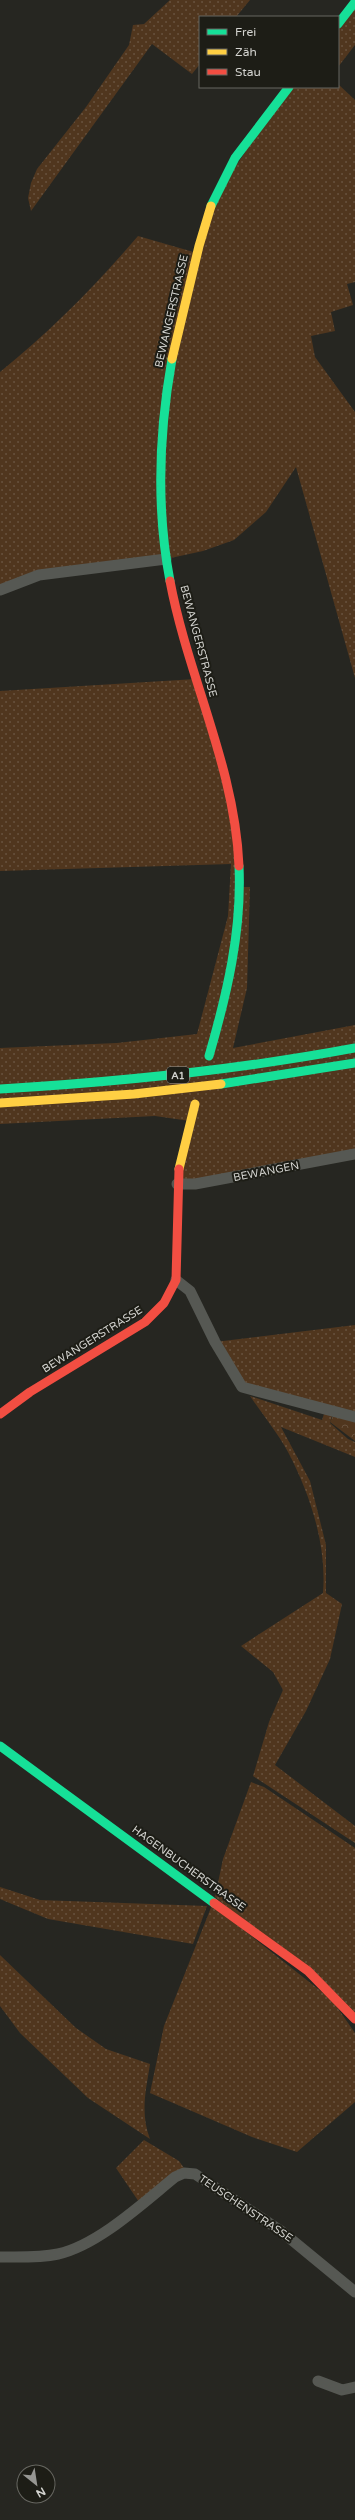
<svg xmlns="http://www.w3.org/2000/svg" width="355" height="2520" viewBox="0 0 355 2520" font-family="'Varela Round',sans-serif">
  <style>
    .grass { fill: url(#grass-dots) }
    .forest { fill: url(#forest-crowns) }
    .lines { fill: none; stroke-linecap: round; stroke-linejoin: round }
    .street { stroke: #565853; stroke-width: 11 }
    .fast { stroke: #16e098; stroke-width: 9 }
    .slow { stroke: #ffcf43; stroke-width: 9 }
    .jam { stroke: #f24e42; stroke-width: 9 }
    .labels { text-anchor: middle; stroke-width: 4; stroke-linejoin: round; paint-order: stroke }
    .shield { fill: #1d1d16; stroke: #9c9c98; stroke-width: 1 }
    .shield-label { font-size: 10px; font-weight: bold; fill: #d3d3cf }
    .street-label { font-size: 11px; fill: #d3d3cf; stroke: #1d1d16 }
  </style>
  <defs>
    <pattern id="grass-dots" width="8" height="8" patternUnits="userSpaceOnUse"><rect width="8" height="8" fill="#50361e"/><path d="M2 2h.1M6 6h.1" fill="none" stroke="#68523e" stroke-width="1.8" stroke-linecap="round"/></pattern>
    <pattern id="forest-crowns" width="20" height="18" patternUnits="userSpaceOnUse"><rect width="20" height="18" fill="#50361e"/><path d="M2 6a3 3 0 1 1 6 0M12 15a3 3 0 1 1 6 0" fill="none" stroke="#68523e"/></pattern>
  </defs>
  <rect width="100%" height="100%" fill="#262621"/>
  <!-- grass -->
  <path class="grass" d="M 170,0 L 250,0 L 236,17 L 200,17 L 200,64 L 192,74 L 152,44 L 31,211 L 28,198 L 31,183 L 37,169 L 86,107 L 129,45 L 133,25 L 144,24 Z
    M 355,2 L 355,45 L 338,67 L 338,24 Z
    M 338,84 L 355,100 L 355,282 L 347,284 L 353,305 L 331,312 L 335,331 L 311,336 L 315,357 L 355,412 L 355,678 L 296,467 L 266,512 L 234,540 L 203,551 L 166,559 L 39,575 L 0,590 L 0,372 C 51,331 96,285 138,236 L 197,253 L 213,200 L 289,87 L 338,87 Z
    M 196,679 L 225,779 L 240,887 L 250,887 L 247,988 L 233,1048 L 355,1025 L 355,1154 L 177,1184 L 190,1121 L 155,1116 L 0,1124 L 0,1048 L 117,1043 L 197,1034 L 228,916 L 231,864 L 0,871 L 0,691 Z
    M 355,1325 L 355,1415 L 242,1387 L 215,1342 Z
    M 250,1396 L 322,1420 L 324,1414 L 332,1416 L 330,1423 L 348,1439 L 355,1442 L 355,1457 L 281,1427 L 310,1481 L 326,1545 L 326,1593 L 342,1604 L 330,1659 L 306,1711 L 275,1765 L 355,1826 L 355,1843 L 253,1776 L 269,1722 L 283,1690 L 273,1672 L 241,1646 L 323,1593 C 327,1545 310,1494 288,1452 C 277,1432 262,1414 250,1396 Z
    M 251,1782 L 264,1787 L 355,1848 L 355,2013 L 215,1897 L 223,1859 Z
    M 0,1887 L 40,1900 L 207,1906 L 193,1944 L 48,1919 L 0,1899 Z
    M 212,1905 L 332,2000 L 355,2033 L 355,2102 L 297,2152 L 252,2137 L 150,2093 L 164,2026 Z
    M 0,1955 L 76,2028 L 106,2049 L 150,2064 C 146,2090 140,2113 150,2139 L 88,2098 L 20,2033 L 0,2006 Z
    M 144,2140 L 179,2161 L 184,2168 L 139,2202 L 116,2168 Z"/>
  <!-- forest -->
  <path class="forest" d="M 333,1416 L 355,1421 L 355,1441 L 330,1422 Z"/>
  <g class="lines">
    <!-- street -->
    <path class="street" d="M 0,590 L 39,575 L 166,559
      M 177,1184 L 195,1184 L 355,1154
      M 176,1280 L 190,1291 L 215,1342 L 242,1387 L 355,1417
      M 0,2257 C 19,2257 39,2258 58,2254 C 98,2245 143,2203 175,2177 L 184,2173 L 195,2174 L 281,2231 L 355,2292
      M 318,2381 L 342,2390 L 355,2387"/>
    <!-- fast -->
    <path class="fast" d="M 338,24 L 355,2
      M 211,206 L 235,158 L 289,87
      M 170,581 C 156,508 159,432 172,359
      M 209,1056 C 227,994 242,931 239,866
      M 221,1084 L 355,1063
      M 0,1089 C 119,1082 237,1070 355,1048
      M 0,1746 L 214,1903"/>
    <!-- slow -->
    <path class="slow" d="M 172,359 L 199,246 L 211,206
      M 0,1103 L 134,1094 L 221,1084
      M 179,1169 L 195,1104"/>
    <!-- jam -->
    <path class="jam" d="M 170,581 C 188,677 235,767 239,866
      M 0,1414 L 30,1392 L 145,1322 L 164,1303 L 176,1280 L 179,1169
      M 214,1903 L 308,1971 L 355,2019"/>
  </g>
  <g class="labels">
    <!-- shield labels -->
    <rect class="shield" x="167" y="1067" width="22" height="16" rx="3"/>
    <g class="shield-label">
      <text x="178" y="1079">A1</text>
    </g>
    <!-- street labels -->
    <g class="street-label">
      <text transform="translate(171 311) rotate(-77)" y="4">BEWANGERSTRASSE</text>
      <text transform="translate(199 641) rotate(75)" y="4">BEWANGERSTRASSE</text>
      <text transform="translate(266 1171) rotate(-11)" y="4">BEWANGEN</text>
      <text transform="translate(92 1339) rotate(-32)" y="4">BEWANGERSTRASSE</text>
      <text transform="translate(189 1868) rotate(36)" y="4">HAGENBUCHERSTRASSE</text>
      <text transform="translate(246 2208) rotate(34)" y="4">TEUSCHENSTRASSE</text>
    </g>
  </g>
  <!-- legend -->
  <rect x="199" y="16" width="140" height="72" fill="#1d1d16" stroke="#666660"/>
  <rect x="207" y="29" width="20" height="6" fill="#16e098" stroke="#666660"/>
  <text x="235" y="36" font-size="12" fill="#d3d3cf">Frei</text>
  <rect x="207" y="49" width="20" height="6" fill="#ffcf43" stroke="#666660"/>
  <text x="235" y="56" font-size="12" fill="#d3d3cf">Zäh</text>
  <rect x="207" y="69" width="20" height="6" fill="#f24e42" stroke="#666660"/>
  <text x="235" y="76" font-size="12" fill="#d3d3cf">Stau</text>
  <!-- north arrow -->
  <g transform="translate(36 2484) rotate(150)"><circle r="19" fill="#1d1d16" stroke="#666660"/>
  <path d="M0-3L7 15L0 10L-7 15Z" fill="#969692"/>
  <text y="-6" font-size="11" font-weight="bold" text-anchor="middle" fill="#d3d3cf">N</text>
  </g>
</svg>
